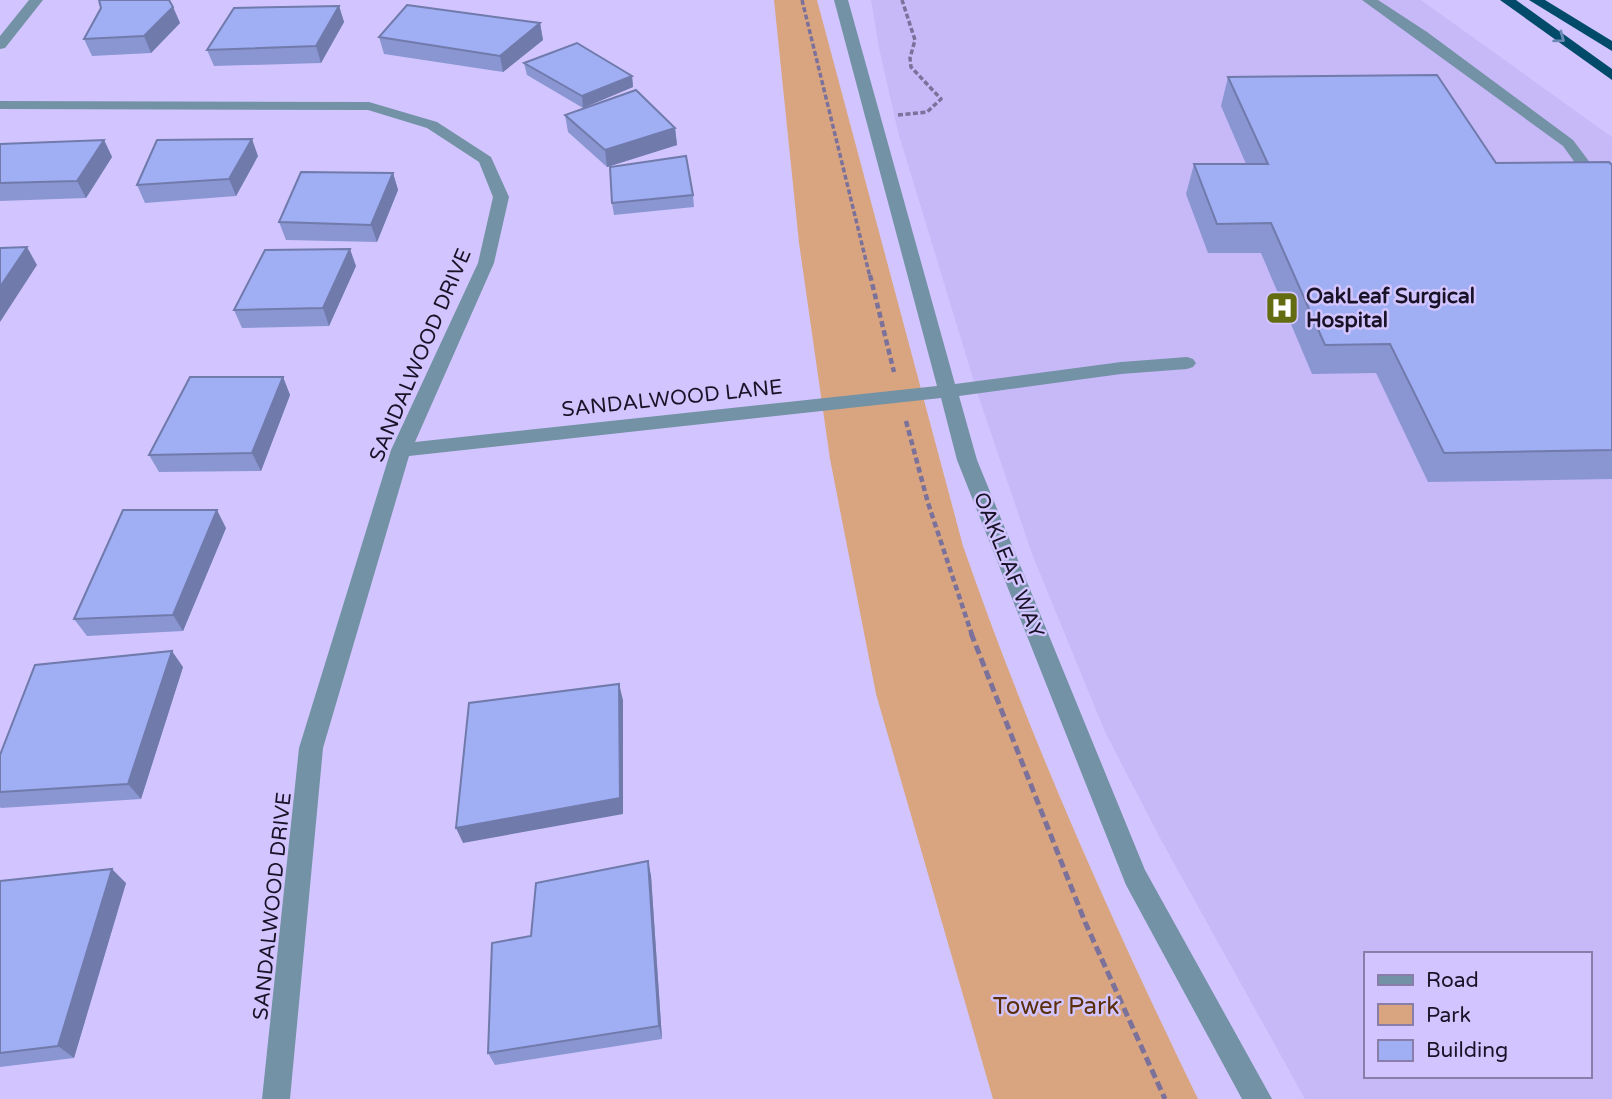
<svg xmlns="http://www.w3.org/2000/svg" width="1612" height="1099" viewBox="0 0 1612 1099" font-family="'Varela Round',sans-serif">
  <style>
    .built { fill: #c7b8f8; fill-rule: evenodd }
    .green { fill: #d9a581 }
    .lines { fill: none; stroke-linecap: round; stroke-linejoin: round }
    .path-far2 { stroke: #7b719a; stroke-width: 3.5; stroke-dasharray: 5 2.5; stroke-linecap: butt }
    .path-far1 { stroke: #7b719a; stroke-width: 4.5; stroke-dasharray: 6 3.5; stroke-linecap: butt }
    .path { stroke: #7b719a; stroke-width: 5; stroke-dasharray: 9 4.5; stroke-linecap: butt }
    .minor { fill: #7392a5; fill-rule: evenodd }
    .highway { fill: #024a69; fill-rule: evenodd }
    .wall { fill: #8a96d2 }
    .shaded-wall { fill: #707aab }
    .building { fill: #a0aef4; stroke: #707aab; stroke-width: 2 }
    .oneway { stroke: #6a88b4 }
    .labels { text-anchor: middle; stroke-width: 5; stroke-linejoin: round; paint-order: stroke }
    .poi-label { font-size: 21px; font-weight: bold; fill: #191328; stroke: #d2c5ff; text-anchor: start }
    .street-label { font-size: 21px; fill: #191328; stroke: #d2c5ff }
    .near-park-label { font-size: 24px; fill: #5a2f0a; stroke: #d2c5ff }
  </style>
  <rect width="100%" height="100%" fill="#d2c5ff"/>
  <!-- built -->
  <path class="built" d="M 871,0 L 1421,0 L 1612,137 L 1612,1099 L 1305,1099 L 1160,838 L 1105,732 L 1032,554 L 979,398 L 898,132 L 879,48 ZM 1365,954 L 1589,954 L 1589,1076 L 1365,1076 Z"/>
  <!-- green -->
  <path class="green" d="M 774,0 L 817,0 L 963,546 C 1029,736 1110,918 1198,1099 L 993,1099 L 876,694 L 830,459 L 799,243 Z"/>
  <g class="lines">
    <!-- path-far2 -->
    <path class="path-far2" d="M 802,0 L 870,277
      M 898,115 L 927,112 L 941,99 L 911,67 L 910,58 L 915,40 L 902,0"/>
    <!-- path-far1 -->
    <path class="path-far1" d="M 870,275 L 894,372
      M 906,421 L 928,503 L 972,635"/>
    <!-- path -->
    <path class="path" d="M 971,633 L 1085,922 L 1165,1099"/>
    <!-- minor -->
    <path class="minor" d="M 29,0 L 43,0 L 5,48 L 0,49 L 0,36 Z
      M 834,0 L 848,0 L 955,384 L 1121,362 L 1187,357 L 1193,359 L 1196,363 L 1193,367 L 1187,369 L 1121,374 L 959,396 L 977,460 L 1145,870 L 1272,1099 L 1242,1099 L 1126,885 L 957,460 L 941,398 L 409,456 L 323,748 L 290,1099 L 262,1099 L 299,748 L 391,450 L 478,263 L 493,197 L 479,162 L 427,128 L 368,110 L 0,109 L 0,101 L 369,102 L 437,122 L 491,157 L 509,197 L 494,263 L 415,442 L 937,386 Z
      M 1362,0 L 1378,0 L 1427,32 L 1573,140 L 1612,192 L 1612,208 L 1606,206 L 1563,146 Z"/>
    <!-- highway -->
    <path class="highway" d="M 1500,0 L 1516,0 L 1612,69 L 1612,80 Z
      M 1529,0 L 1545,0 L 1612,41 L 1612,51 Z"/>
  </g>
  <!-- wall -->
  <path class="wall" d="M 339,6 L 344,22 L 321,63 L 214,66 L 207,50 Z
    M 173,7 L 180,23 L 151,53 L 92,56 L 84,39 Z
    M 540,23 L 543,40 L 503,72 L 384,54 L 379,37 Z
    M 524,63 L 632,76 L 633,87 L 583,108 L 527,75 Z
    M 1228,77 L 1496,163 L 1612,165 L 1612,479 L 1428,482 L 1376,373 L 1312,374 L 1261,253 L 1208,253 L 1186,194 L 1194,164 L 1246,164 L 1221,106 Z
    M 565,115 L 675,128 L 677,145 L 607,167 L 568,132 Z
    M 104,140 L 112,157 L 86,198 L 0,201 L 0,144 Z
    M 258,156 L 236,196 L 145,203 L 137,185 Z
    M 393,173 L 398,190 L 377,242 L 286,240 L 279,222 Z
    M 693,195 L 694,207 L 614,215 L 612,203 Z
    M 356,266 L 329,326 L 242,328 L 234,310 Z
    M 283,377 L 290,395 L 261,471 L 159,472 L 149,455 Z
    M 226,528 L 183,631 L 87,636 L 74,619 Z
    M 183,667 L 141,799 L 1,808 L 0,807 L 0,755 Z
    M 648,861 L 651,876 L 662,1039 L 495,1065 L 488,1053 L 531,936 Z
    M 0,881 L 126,883 L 74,1058 L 0,1067 Z"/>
  <!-- shaded-wall -->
  <path class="shaded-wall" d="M 339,6 L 344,22 L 321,63 L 316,46 Z
    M 173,7 L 180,23 L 151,53 L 144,36 Z
    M 540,23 L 543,40 L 503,72 L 500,56 Z
    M 632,76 L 633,87 L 583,108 L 582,96 Z
    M 675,128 L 677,145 L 607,167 L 605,150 Z
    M 252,139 L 258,156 L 236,196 L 229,179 Z
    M 104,140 L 112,157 L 86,198 L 77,181 Z
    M 393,173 L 398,190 L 377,242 L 371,225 Z
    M 27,247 L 37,265 L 0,322 L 0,287 Z
    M 350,249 L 356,266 L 329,326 L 323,308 Z
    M 283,377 L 290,395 L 261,471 L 252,453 Z
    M 217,510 L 226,528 L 183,631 L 173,615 Z
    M 172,651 L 183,667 L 141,799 L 128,784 Z
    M 619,684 L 623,700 L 623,814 L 463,843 L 456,828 Z
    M 648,861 L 651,876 L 662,1039 L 659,1026 Z
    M 112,869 L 126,883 L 74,1058 L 58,1046 Z"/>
  <!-- building -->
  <path class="building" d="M 99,0 L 169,0 L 173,7 L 144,36 L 84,39 L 101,8 Z
    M 407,5 L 540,23 L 500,56 L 379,37 Z
    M 339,6 L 316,46 L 207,50 L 234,8 Z
    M 577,43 L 632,76 L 582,96 L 524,63 Z
    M 1437,75 L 1496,163 L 1609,162 L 1612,165 L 1612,450 L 1444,453 L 1390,344 L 1325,345 L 1271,223 L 1217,224 L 1194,164 L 1268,164 L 1228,77 Z
    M 636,90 L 675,128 L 605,150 L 565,115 Z
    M 252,139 L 229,179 L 137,185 L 157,140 Z
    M 104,140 L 77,181 L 0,183 L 0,144 Z
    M 686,156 L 693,195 L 612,203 L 610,167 Z
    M 301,172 L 393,173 L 371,225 L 279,222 Z
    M 27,247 L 0,287 L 0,248 Z
    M 350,249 L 323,308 L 234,310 L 265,250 Z
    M 190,377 L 283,377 L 252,453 L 149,455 Z
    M 123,510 L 217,510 L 173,615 L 74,619 Z
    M 172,651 L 128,784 L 0,792 L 0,755 L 35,665 Z
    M 619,684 L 620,798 L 456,828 L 469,703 Z
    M 648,861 L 659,1026 L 488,1053 L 492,943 L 531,936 L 536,883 Z
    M 112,869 L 58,1046 L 0,1053 L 0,881 Z"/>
  <!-- one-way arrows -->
  <defs><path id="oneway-chevron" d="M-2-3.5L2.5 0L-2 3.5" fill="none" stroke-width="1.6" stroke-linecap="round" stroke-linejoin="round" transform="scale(1.75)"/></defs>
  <use class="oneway" href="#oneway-chevron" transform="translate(1560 38) rotate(36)"/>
  <!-- icons -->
  <defs>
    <symbol id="hospital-square" viewBox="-11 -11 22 22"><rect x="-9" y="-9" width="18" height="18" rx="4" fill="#646c12" stroke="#d2c5ff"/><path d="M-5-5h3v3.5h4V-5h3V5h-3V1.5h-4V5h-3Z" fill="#fff"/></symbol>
  </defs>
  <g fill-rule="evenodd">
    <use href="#hospital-square" x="1263" y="289" width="38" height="38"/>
  </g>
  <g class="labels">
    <!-- poi labels -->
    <g class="poi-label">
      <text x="1306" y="303">OakLeaf Surgical<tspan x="1306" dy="24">Hospital</tspan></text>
    </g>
    <!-- street labels -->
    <g class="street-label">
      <text transform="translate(420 355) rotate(-67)" y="7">SANDALWOOD DRIVE</text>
      <text transform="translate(672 398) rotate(-6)" y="7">SANDALWOOD LANE</text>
      <text transform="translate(1009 565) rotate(68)" y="7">OAKLEAF WAY</text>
      <text transform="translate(272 906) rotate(-84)" y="7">SANDALWOOD DRIVE</text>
    </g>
    <!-- near-park labels -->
    <g class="near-park-label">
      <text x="1056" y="1014">Tower Park</text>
    </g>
  </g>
  <!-- legend -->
  <rect x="1364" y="952" width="228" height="126" fill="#d2c5ff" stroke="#887ea9" stroke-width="2"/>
  <rect x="1378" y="975" width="35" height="10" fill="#7392a5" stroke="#887ea9" stroke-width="2"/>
  <text x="1426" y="987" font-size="21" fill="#191328">Road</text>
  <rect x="1378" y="1004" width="35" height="21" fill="#d9a581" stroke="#887ea9" stroke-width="2"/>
  <text x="1426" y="1022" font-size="21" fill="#191328">Park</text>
  <rect x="1378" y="1040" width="35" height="21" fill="#a0aef4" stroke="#887ea9" stroke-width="2"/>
  <text x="1426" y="1057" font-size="21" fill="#191328">Building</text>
</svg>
